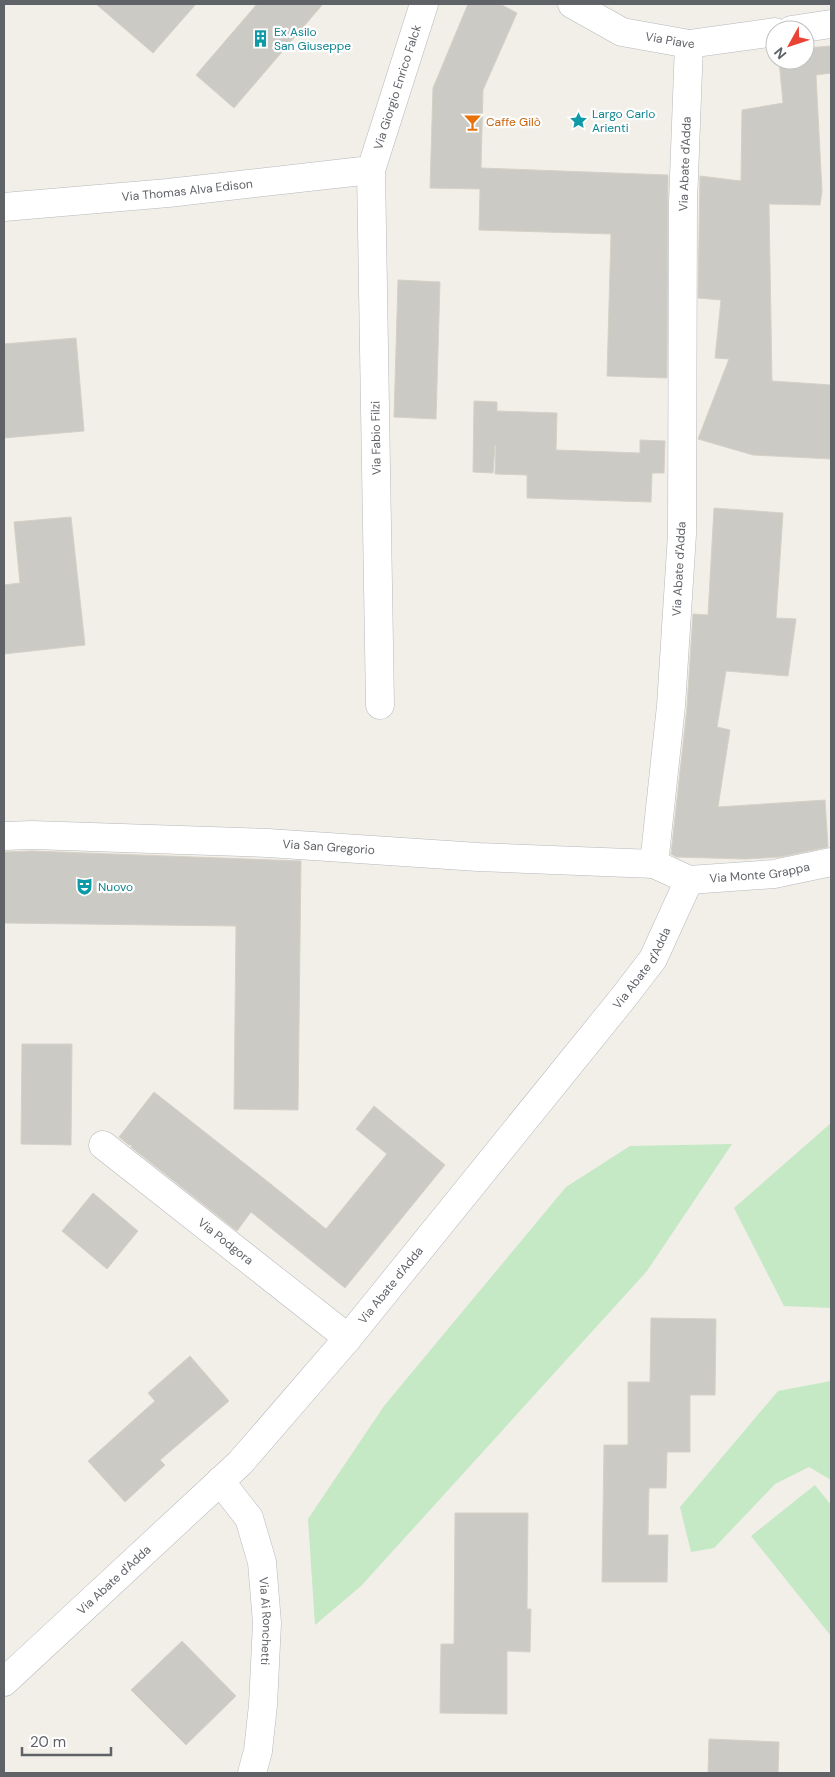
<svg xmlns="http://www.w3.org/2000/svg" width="835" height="1777" viewBox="0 0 835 1777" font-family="'DM Sans',sans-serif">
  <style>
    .green { fill: #c5e8c5 }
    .building { fill: #cccac5; stroke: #d6d1c6 }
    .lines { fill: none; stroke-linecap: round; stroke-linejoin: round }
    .minor-casing { stroke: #b5b8bc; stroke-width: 29 }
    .minor { stroke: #fff; stroke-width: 28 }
    .labels { text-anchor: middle; stroke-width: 4.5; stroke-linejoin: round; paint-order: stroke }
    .culture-label { font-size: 12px; fill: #0d838f; stroke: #fff; text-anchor: start }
    .street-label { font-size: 12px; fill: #5f6368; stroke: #fff }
    .food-label { font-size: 12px; fill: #c56008; stroke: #fff; text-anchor: start }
  </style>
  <rect width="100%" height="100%" fill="#f1efe8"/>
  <!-- green -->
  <path class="green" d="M 831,1123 L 831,1308 L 784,1306 L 734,1208 Z
    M 732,1144 L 647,1271 L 361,1586 L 315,1625 L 308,1519 L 384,1406 L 566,1187 L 630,1146 Z
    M 831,1381 L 831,1480 L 809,1467 L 775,1484 L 714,1548 L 691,1552 L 680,1507 L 778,1391 Z
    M 815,1485 L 831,1505 L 831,1636 L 751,1536 Z"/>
  <!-- building -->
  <path class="building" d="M 96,4 L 196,4 L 153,53 Z
    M 257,4 L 323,4 L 234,108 L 196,75 Z
    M 468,4 L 500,4 L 517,13 L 483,90 L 481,168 L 668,175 L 667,378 L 607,376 L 611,234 L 479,230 L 480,189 L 430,188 L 433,88 Z
    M 831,46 L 831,73 L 816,75 L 822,191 L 820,205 L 769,204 L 772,381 L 831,385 L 831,459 L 753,455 L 698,439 L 729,359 L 715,358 L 721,300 L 698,298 L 700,176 L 741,181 L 742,110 L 783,103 L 779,60 L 805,60 L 805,48 Z
    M 398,280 L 440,282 L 436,419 L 394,417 Z
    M 76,338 L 84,431 L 4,438 L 4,344 Z
    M 474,401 L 497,402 L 497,411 L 557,413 L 556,450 L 640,453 L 640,440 L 665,441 L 664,473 L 652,473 L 651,502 L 527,498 L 527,475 L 495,474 L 496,445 L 495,445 L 493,473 L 473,472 Z
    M 714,508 L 783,513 L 776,618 L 796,619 L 788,676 L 726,671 L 717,727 L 730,730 L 718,807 L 825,800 L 828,847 L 780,857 L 746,859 L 676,857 L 671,854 L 687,708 L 693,614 L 708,615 Z
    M 71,517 L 85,645 L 4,654 L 4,585 L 20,583 L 14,522 Z
    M 32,851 L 301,861 L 298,1110 L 234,1109 L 236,926 L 4,923 L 4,852 Z
    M 22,1044 L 72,1044 L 71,1145 L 21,1144 Z
    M 154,1092 L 272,1185 L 326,1229 L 387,1154 L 356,1129 L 374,1106 L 445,1165 L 345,1288 L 251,1212 L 237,1231 L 131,1147 L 132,1145 L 129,1145 L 119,1137 Z
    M 93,1193 L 138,1231 L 107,1269 L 62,1231 Z
    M 651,1318 L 716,1319 L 715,1395 L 690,1395 L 690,1452 L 667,1452 L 666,1488 L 649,1488 L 648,1535 L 668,1535 L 667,1582 L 602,1582 L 604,1445 L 628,1445 L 628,1382 L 650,1382 Z
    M 190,1356 L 229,1401 L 160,1460 L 165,1465 L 125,1502 L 88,1461 L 155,1401 L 148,1393 Z
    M 455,1513 L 528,1513 L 527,1609 L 531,1609 L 530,1652 L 507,1651 L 507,1714 L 440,1713 L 441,1644 L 454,1644 Z
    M 182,1641 L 236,1696 L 186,1745 L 131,1690 Z
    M 709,1739 L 779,1742 L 778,1773 L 708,1773 Z"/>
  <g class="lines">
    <defs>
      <g id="minor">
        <path id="s1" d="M 572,4 L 622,32 L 689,44 L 775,32"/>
        <path d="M 791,30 L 831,24"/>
        <path d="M 689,44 L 683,203 L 682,534 L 671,706 L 654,864 L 689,880"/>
        <path id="s2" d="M 4,207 L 168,193 L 371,170"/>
        <path id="s3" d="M 380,705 L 371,170 L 424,4"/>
        <path id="s4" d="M 4,836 L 32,835 L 268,843 L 478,857 L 654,864"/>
        <path id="s5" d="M 689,880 L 774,874 L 831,862"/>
        <path id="s6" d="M 103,1145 L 348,1338"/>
        <path id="s7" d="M 220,1481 L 249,1518 L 262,1562 L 267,1623 L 263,1705 L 258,1751 L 252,1773"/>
        <path id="s8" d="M 4,1682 L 240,1463 L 348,1338 L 623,998 L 653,959 L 689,880"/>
      </g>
    </defs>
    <!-- minor casing -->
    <use href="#minor" class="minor-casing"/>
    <!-- minor -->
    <use href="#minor" class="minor"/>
  </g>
  <!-- icons -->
  <defs>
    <symbol id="building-bare" viewBox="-9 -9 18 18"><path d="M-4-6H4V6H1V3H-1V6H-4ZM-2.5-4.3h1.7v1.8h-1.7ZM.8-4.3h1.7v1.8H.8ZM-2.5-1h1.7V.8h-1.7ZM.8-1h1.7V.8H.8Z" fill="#0f9aa8" stroke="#fff" stroke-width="2.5" paint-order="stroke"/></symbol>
    <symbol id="sight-bare" viewBox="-9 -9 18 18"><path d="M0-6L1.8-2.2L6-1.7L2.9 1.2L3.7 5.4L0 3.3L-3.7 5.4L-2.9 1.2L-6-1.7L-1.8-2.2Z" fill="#0f9aa8" stroke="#fff" stroke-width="2.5" paint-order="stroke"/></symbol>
    <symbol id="bar-bare" viewBox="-9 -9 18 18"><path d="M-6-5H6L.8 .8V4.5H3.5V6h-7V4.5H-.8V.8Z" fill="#e8710a" stroke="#fff" stroke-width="2.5" paint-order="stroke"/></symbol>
    <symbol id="theatre-bare" viewBox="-9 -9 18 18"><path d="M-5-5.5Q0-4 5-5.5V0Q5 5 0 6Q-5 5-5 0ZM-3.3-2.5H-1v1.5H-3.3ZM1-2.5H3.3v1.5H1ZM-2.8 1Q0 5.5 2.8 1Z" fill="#0f9aa8" stroke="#fff" stroke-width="2.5" paint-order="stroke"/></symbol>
  </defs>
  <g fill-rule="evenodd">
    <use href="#building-bare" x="248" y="26" width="25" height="25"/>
    <use href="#sight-bare" x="566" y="108" width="25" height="25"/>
    <use href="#bar-bare" x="460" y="110" width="25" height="25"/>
    <use href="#theatre-bare" x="72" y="874" width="25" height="25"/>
  </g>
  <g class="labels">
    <!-- culture labels -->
    <g class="culture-label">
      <text x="274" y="36">Ex Asilo<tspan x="274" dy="14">San Giuseppe</tspan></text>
      <text x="592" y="118">Largo Carlo<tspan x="592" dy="14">Arienti</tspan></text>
      <text x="98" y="891">Nuovo</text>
    </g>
    <!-- street labels -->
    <g class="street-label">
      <text dy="4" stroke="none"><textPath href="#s1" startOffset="106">Via Piave</textPath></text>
      <text dy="4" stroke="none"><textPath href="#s3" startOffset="622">Via Giorgio Enrico Falck</textPath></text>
      <text transform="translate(685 164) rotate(-88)" y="4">Via Abate d'Adda</text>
      <text dy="4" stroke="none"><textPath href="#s2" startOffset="184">Via Thomas Alva Edison</textPath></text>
      <text transform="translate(376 438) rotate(-91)" y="4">Via Fabio Filzi</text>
      <text transform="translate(679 569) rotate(-87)" y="4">Via Abate d'Adda</text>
      <text dy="4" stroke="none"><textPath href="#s4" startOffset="325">Via San Gregorio</textPath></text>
      <text dy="4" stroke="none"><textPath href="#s5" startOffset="71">Via Monte Grappa</textPath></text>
      <text dy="4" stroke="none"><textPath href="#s8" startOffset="960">Via Abate d'Adda</textPath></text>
      <text dy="4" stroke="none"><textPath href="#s6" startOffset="156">Via Podgora</textPath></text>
      <text dy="4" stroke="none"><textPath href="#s8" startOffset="555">Via Abate d'Adda</textPath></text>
      <text dy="4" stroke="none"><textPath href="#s8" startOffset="150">Via Abate d'Adda</textPath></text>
      <text dy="4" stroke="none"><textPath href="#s7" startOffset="152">Via Ai Ronchetti</textPath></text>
    </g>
    <!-- food labels -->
    <g class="food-label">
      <text x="486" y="126">Caffe Gilò</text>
    </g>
  </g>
  <!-- border -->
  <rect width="835" height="1777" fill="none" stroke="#5f6368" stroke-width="10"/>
  <!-- north arrow -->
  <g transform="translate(790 45) rotate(230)"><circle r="24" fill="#ffffff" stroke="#bfc1c3"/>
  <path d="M0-4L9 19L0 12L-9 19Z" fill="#ea4335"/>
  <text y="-8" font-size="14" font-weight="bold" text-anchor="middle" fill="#5f6368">N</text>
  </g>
  <!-- scale -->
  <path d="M22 1747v8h89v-8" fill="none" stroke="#5f6368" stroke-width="2.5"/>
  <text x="30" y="1747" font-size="15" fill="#5f6368" stroke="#ffffff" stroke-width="4" paint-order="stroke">20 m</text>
</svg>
